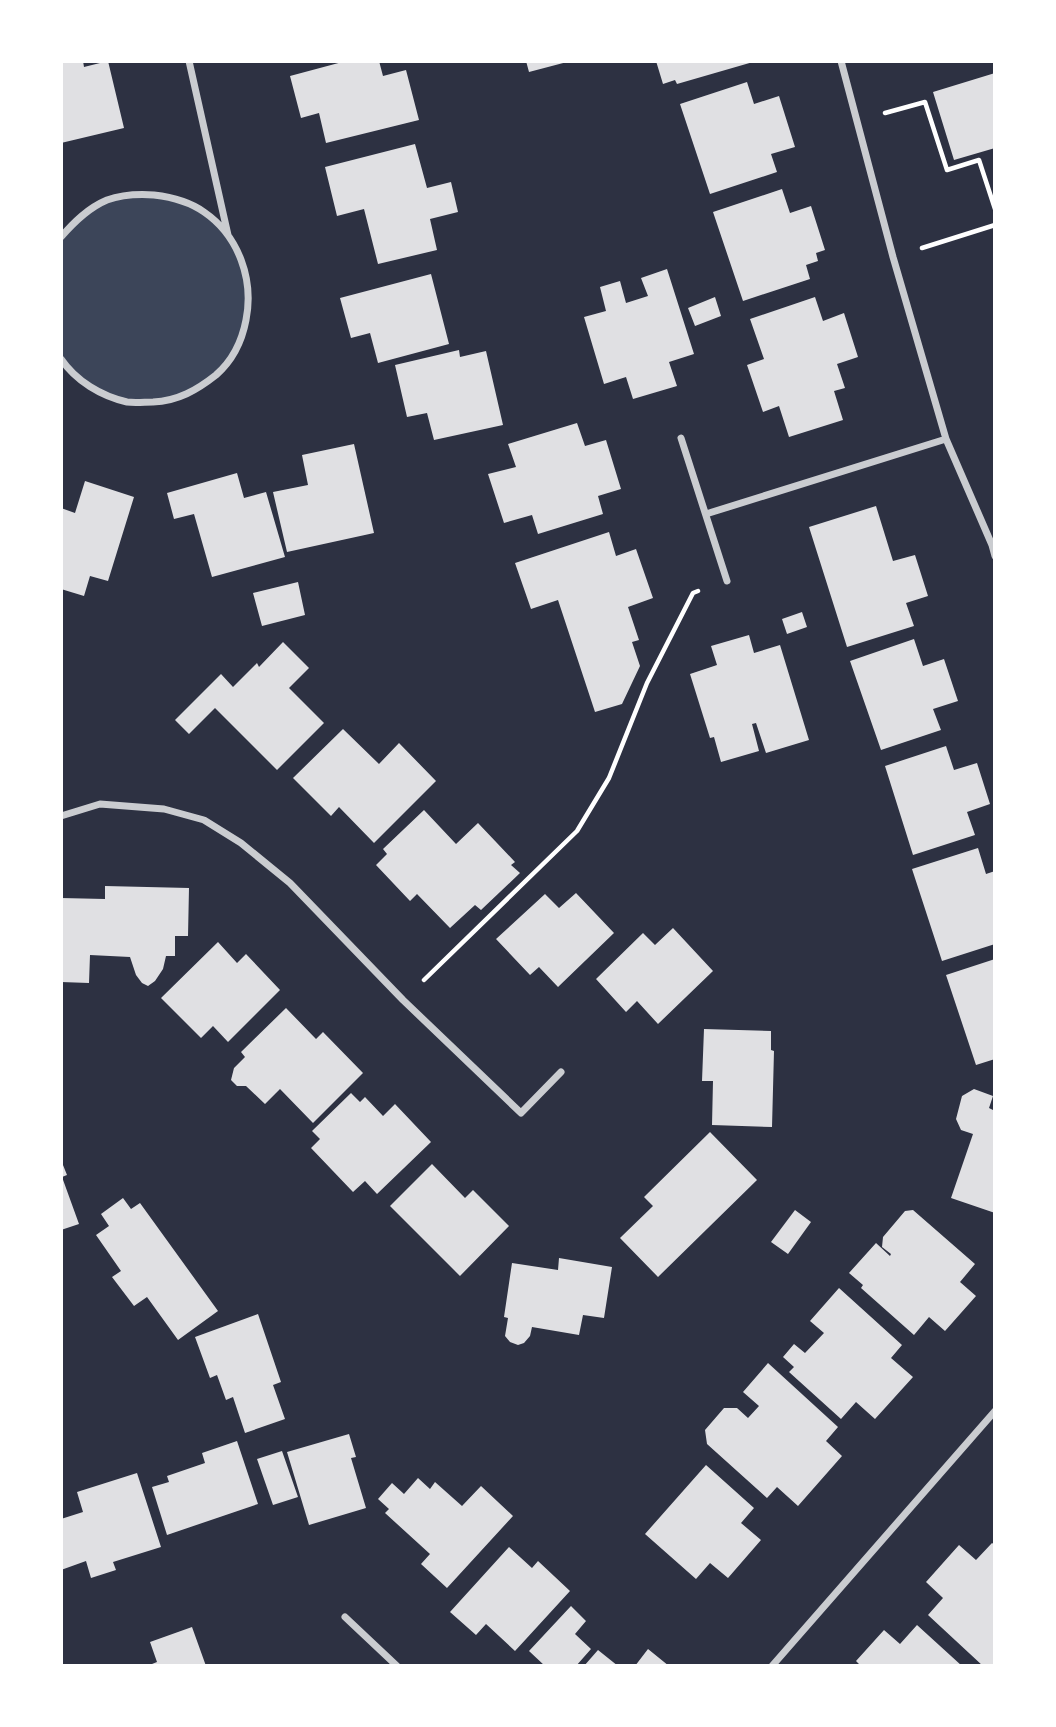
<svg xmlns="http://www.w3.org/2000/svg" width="1056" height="1727" viewBox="0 0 1056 1727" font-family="Figtree,sans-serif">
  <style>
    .green { fill: #3c4559 }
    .building { fill: #e0e0e3 }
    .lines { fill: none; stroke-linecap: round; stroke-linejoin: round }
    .path { stroke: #fff; stroke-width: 4.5 }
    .minor { stroke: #caccd0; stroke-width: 7 }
  </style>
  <rect width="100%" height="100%" fill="#2d3142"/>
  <!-- green -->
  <path class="green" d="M 140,194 C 162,196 187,199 205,213 C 284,274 249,400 148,402 C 130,402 112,400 97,391 C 85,385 71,368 61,359 L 61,237 L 78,217 L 107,200 Z"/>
  <!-- building -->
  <path class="building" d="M 61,61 L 83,61 L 84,67 L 108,61 L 124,128 L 61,143 Z
    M 346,61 L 379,61 L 383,76 L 406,70 L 419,120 L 326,143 L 319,113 L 301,118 L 290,76 Z
    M 526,61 L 567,61 L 567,62 L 529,72 Z
    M 656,61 L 753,61 L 753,62 L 677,84 L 675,80 L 663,84 Z
    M 995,73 L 995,148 L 954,160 L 933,92 Z
    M 747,82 L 754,104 L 779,96 L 795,147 L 771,154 L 777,172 L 710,194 L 680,104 Z
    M 415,144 L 427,188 L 451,182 L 458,212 L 430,219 L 437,250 L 378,264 L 364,209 L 337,216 L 325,167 Z
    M 782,189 L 790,213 L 811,206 L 825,250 L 816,253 L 818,261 L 806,265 L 810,279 L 743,301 L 713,212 Z
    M 667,269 L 694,354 L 669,362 L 677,386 L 633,399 L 626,377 L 604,384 L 584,317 L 606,311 L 600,287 L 620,281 L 626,303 L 648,296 L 641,278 Z
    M 431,274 L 449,344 L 378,363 L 370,333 L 351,338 L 340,298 Z
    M 715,297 L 721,316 L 695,326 L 688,308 Z
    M 815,297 L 823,321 L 844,313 L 858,357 L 837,364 L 845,388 L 834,391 L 843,420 L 789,437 L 779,406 L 763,412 L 747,365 L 764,359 L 750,319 Z
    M 459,350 L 460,357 L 486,351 L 503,425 L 434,440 L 427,413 L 407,417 L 395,365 Z
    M 577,423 L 585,446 L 606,440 L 621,489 L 598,496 L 603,514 L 538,534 L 532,515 L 504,523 L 488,474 L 516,467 L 508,444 Z
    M 354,444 L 374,533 L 287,552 L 273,492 L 308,485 L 302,455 Z
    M 237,473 L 244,498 L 266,492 L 285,557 L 212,577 L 194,514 L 174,519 L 167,493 Z
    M 85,481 L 134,497 L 108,581 L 90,576 L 84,596 L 61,589 L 61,508 L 75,513 Z
    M 876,506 L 893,561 L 915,555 L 928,596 L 906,603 L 914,626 L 847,647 L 809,527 Z
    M 609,532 L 616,556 L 636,549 L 653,598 L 628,607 L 639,640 L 632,642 L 640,666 L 622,704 L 595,712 L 558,600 L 531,609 L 515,563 Z
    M 298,582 L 305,615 L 262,626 L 253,593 Z
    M 802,612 L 807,627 L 787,634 L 782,619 Z
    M 749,635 L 754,653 L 780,645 L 809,740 L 766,753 L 756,723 L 752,724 L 759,751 L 721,762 L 714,737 L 710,738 L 690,674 L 717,665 L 711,646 Z
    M 914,639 L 923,666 L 944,659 L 958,701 L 933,709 L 941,730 L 881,750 L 850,661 Z
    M 283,642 L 309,668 L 289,688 L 324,723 L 277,770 L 215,708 L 189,734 L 175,720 L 221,674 L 233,687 L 257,663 L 259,667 Z
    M 343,729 L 379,764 L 399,743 L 436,781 L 374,843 L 339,807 L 331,816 L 293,778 Z
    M 946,746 L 954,770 L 977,763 L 990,804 L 967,812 L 975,835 L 913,855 L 885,766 Z
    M 424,810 L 456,844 L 478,823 L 515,862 L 511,865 L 520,873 L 481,910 L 475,905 L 450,928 L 417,894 L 410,901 L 376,865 L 387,854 L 383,849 Z
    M 978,848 L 986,874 L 995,871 L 995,944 L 942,961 L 912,869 Z
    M 105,886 L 189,888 L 188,936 L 175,936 L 175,956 L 166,956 L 163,969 L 155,981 L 148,986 L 142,983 L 136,975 L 130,957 L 90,955 L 89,983 L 61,982 L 61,898 L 105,899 Z
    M 576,893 L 614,933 L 558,987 L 539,967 L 530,975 L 496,939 L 545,894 L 559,908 Z
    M 673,928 L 713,971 L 658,1024 L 637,1001 L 626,1012 L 596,979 L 643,933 L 655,945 Z
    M 218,942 L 237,963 L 246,954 L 280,990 L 228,1042 L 213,1026 L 201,1038 L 161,998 Z
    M 995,959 L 995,1059 L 976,1065 L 946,975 Z
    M 286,1008 L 316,1039 L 323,1032 L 363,1073 L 313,1123 L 280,1089 L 265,1104 L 246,1086 L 237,1086 L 231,1080 L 234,1068 L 245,1057 L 241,1052 Z
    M 704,1029 L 771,1031 L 771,1050 L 774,1051 L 772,1127 L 712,1125 L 713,1081 L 702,1081 Z
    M 974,1089 L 993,1096 L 989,1108 L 995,1111 L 995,1213 L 951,1198 L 973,1134 L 961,1130 L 956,1119 L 962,1096 Z
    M 351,1093 L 360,1102 L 365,1097 L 383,1116 L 395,1104 L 431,1142 L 377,1194 L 365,1181 L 353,1192 L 311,1148 L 320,1139 L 312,1131 Z
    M 710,1132 L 757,1180 L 658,1277 L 620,1238 L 653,1206 L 644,1197 Z
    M 61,1160 L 67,1175 L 62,1177 L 79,1224 L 61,1230 Z
    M 432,1164 L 465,1198 L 473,1190 L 509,1226 L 460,1276 L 390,1206 Z
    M 123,1198 L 131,1209 L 140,1203 L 218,1311 L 178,1340 L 147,1297 L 134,1306 L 112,1277 L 121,1271 L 96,1235 L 109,1226 L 101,1214 Z
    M 795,1210 L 811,1222 L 788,1254 L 771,1242 Z
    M 913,1210 L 975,1264 L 960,1282 L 976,1296 L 945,1331 L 929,1317 L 914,1335 L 861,1288 L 863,1285 L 849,1273 L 876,1243 L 890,1256 L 891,1254 L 882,1247 L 883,1237 L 905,1211 Z
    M 559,1258 L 612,1267 L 604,1318 L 583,1315 L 579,1335 L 532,1327 L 530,1336 L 524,1343 L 518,1345 L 510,1342 L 505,1336 L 508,1318 L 504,1317 L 512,1263 L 558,1270 Z
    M 839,1288 L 902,1345 L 891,1358 L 913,1377 L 875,1419 L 856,1402 L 841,1419 L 789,1372 L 794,1367 L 783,1357 L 794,1344 L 805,1353 L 824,1333 L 810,1321 Z
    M 258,1314 L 281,1382 L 273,1385 L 285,1419 L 245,1433 L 233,1397 L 226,1400 L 217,1375 L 210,1378 L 195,1337 Z
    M 768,1363 L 838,1427 L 826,1441 L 842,1456 L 798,1506 L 777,1487 L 767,1498 L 707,1444 L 705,1430 L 724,1408 L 737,1408 L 748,1418 L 759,1406 L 743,1392 Z
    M 349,1434 L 356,1457 L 351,1458 L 366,1508 L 309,1525 L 287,1452 Z
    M 237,1441 L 258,1504 L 167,1535 L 152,1487 L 169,1482 L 167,1476 L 205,1463 L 202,1453 Z
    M 282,1451 L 298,1497 L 273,1505 L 257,1459 Z
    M 706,1465 L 754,1508 L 741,1523 L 761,1540 L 728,1578 L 710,1563 L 696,1579 L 645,1534 Z
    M 137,1473 L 161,1547 L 113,1562 L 116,1570 L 91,1578 L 86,1561 L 61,1570 L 61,1519 L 83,1512 L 77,1492 Z
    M 418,1478 L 430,1489 L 435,1482 L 462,1506 L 481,1486 L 513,1516 L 447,1588 L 421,1564 L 430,1554 L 385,1513 L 389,1509 L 378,1499 L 392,1483 L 404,1494 Z
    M 992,1543 L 995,1545 L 995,1666 L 983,1666 L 928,1615 L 943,1598 L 926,1582 L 959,1545 L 976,1560 Z
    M 509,1547 L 532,1568 L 538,1561 L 570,1591 L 515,1651 L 486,1624 L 476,1635 L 450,1612 Z
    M 571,1606 L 586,1621 L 575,1634 L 591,1649 L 576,1666 L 545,1666 L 529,1651 Z
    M 917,1625 L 962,1666 L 861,1666 L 856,1661 L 884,1630 L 900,1644 Z
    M 192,1627 L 206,1666 L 147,1666 L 157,1662 L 150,1642 Z
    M 648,1649 L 669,1666 L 635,1666 Z
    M 598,1650 L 618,1666 L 584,1666 Z"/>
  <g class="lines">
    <!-- path -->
    <path class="path" d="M 885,113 L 925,102 L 947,170 L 979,160 L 995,209
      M 922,248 L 995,225
      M 424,980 L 577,831 L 609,778 L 647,683 L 693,593 L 698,591"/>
    <!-- minor -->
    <path class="minor" d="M 189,61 L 228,235
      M 841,61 L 893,257 L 946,439 L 992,545 L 995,556
      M 61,237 C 74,222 88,208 107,200 C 121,195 139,194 154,195 C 171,197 190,202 204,212 C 239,236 254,280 246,320 C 242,341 232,361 216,375 C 197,390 178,401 153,402 C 145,402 135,403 127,402 C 101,396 76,381 61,359
      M 681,438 L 727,581
      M 706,514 L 946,439
      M 61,816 L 100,804 L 164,809 L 204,820 L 241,843 L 290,883 L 403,1000 L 521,1113 L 561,1072
      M 345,1617 L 397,1666
      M 772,1666 L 995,1411"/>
  </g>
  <!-- border -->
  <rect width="1056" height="1727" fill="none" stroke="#ffffff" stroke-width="126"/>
</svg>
